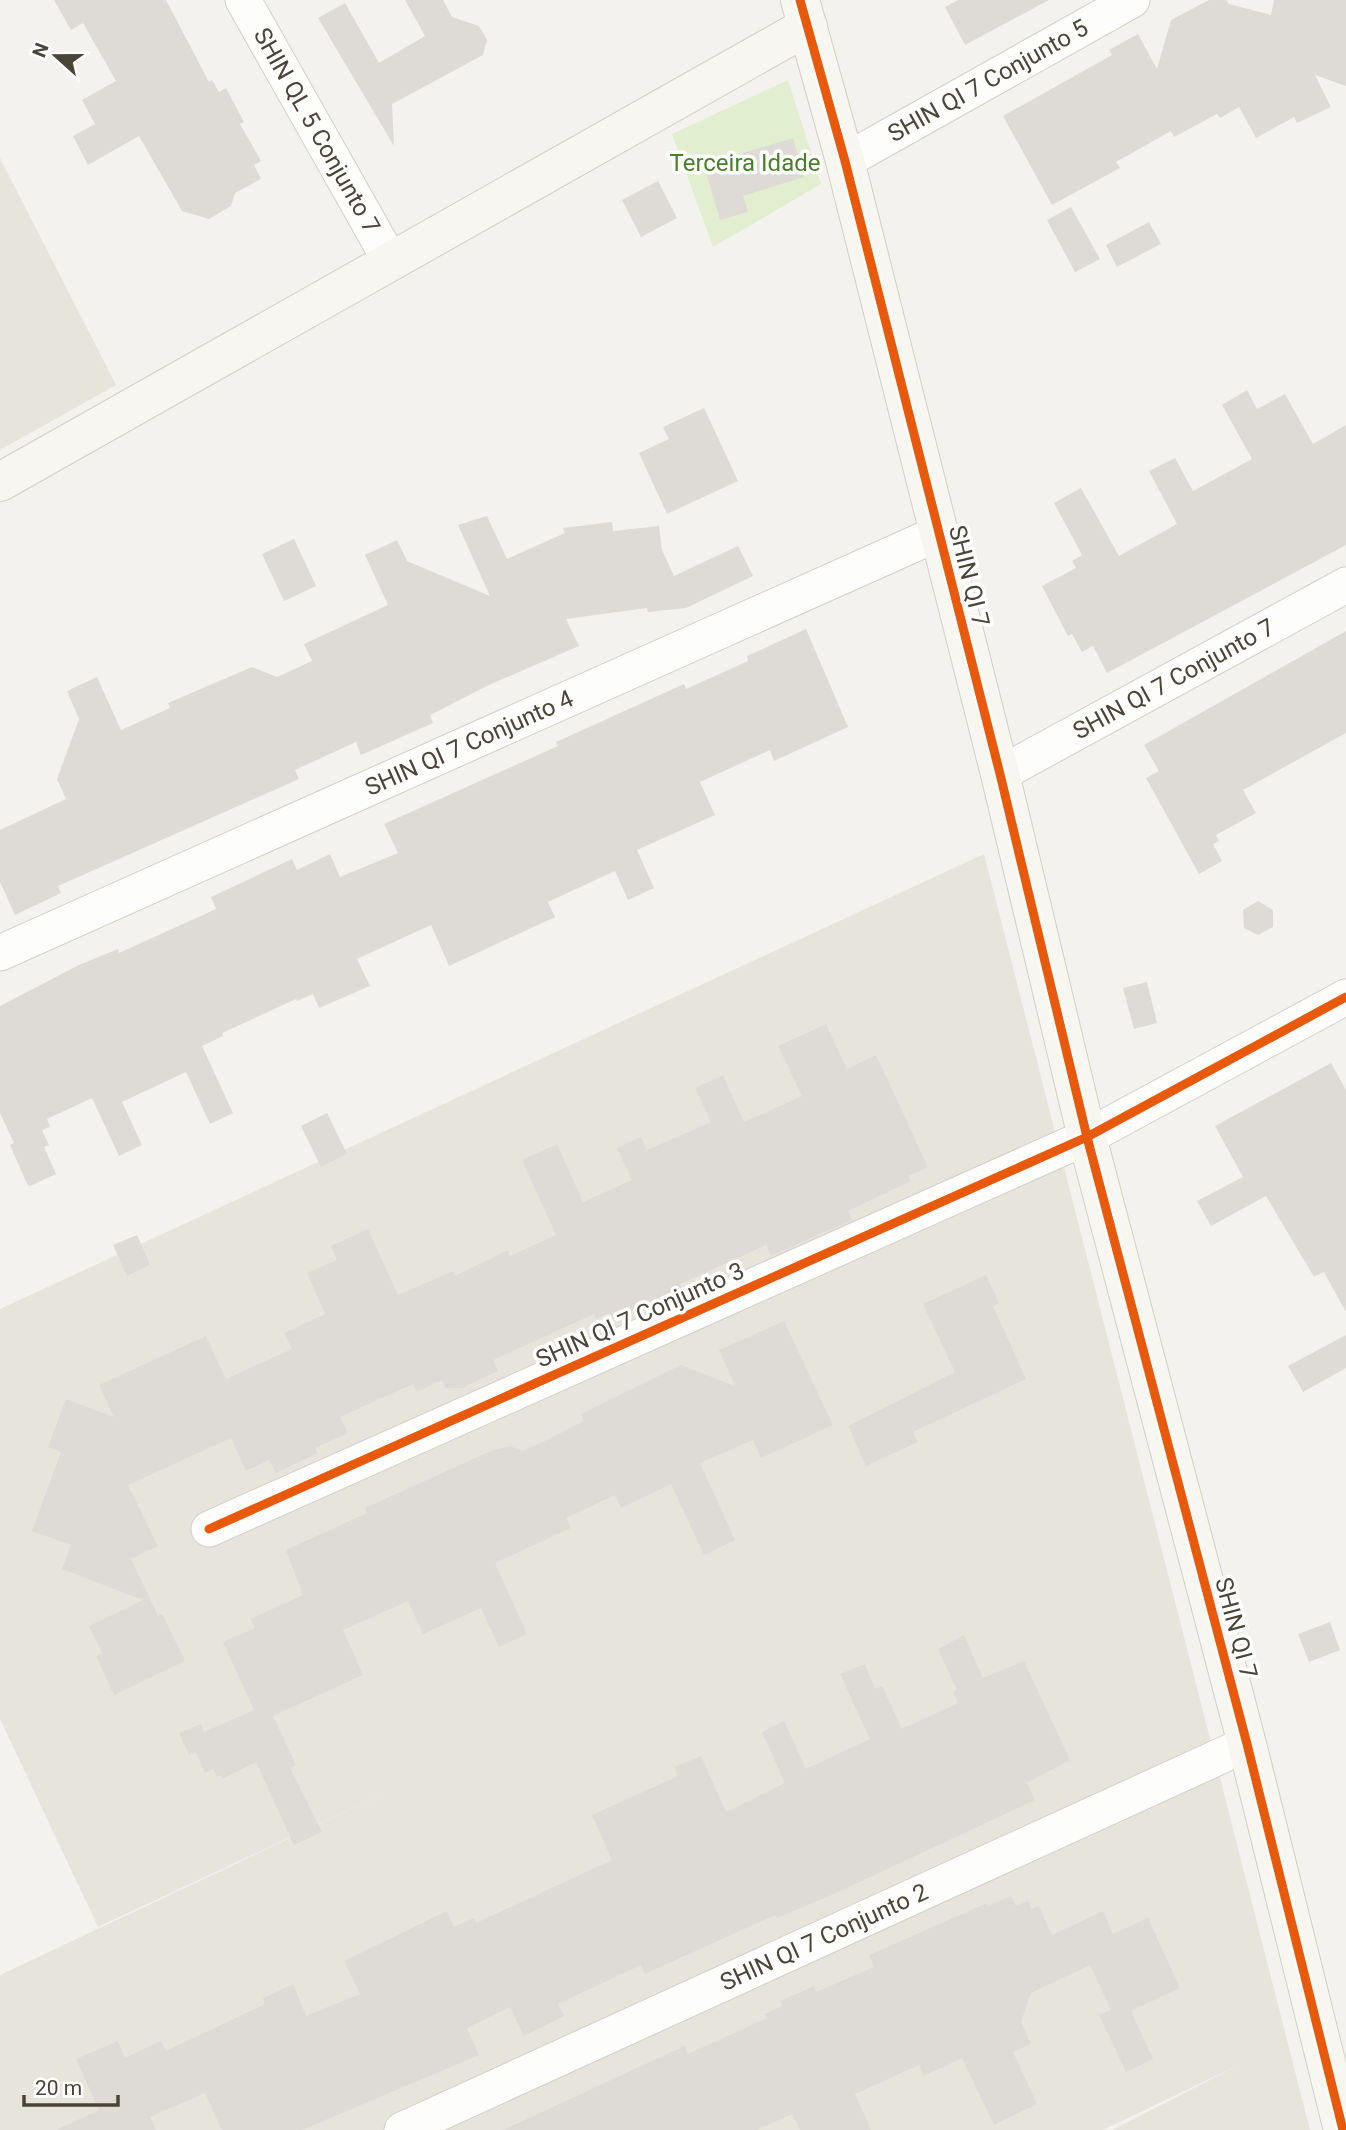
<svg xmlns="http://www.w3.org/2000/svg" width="1346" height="2130" viewBox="0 0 1346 2130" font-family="Roboto,sans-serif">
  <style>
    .residential { fill: #e7e4dc }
    .green { fill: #e1eecf }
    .building { fill: #dedbd6 }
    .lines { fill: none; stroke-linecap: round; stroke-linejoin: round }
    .street-casing { stroke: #d2d0cb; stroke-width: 37 }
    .secondary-casing { stroke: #d3cfc5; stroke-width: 40 }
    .street { stroke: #fdfdfc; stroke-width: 35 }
    .secondary { stroke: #f7f6f1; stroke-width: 38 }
    .cycleway-casing { stroke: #fff; stroke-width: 13 }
    .cycleway { stroke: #e8590c; stroke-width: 9 }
    .labels { text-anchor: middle; stroke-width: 7; stroke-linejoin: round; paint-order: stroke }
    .street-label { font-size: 24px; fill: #4b4439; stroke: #fff }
    .park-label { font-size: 24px; fill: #4a7f2a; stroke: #fff }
  </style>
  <rect width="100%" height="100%" fill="#f4f2ee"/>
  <!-- residential -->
  <path class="residential" d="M 0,158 L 116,385 L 0,450 Z
    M 984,854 L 1310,2130 L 1112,2130 L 1241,2064 L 1103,2130 L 0,2130 L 0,1975 L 394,1789 L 98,1927 L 0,1719 L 0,1309 Z"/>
  <!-- green -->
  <path class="green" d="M 788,80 L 821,184 L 713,247 L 672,134 Z"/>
  <!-- building -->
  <path class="building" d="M 54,0 L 166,0 L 209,82 L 212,80 L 219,92 L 226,88 L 244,122 L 240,124 L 261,161 L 254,165 L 261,179 L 235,193 L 231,206 L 209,219 L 182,211 L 139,136 L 88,165 L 73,136 L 95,124 L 82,100 L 116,81 L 83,23 L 71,30 Z
    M 405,0 L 443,0 L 452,17 L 479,26 L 487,40 L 483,55 L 392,104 L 394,146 L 318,18 L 345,3 L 379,63 L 425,36 Z
    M 958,0 L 1049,0 L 965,45 L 945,7 Z
    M 1209,0 L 1226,0 L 1229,4 L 1271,15 L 1274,0 L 1346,0 L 1346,86 L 1315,75 L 1331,107 L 1297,123 L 1294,117 L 1256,138 L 1239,107 L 1220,118 L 1217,114 L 1174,137 L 1171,131 L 1116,162 L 1120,168 L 1052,205 L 1003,116 L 1112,55 L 1109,50 L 1138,34 L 1157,69 L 1171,20 Z
    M 793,138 L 804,177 L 743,196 L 748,212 L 720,220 L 704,165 Z
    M 658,181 L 677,218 L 641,237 L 622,200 Z
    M 1071,207 L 1100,259 L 1075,272 L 1047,220 Z
    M 1149,222 L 1161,244 L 1117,267 L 1106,245 Z
    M 1247,390 L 1257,409 L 1285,394 L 1313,444 L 1346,425 L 1346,545 L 1107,673 L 1093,646 L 1082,652 L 1072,634 L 1068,636 L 1042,586 L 1076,568 L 1072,561 L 1082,555 L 1054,503 L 1081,488 L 1119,556 L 1177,524 L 1149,471 L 1175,458 L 1193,491 L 1252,459 L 1222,405 Z
    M 704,408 L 738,481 L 667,514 L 639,453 L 669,439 L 663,427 Z
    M 487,516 L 507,559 L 565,533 L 563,528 L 612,522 L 613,531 L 659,526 L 662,550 L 674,576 L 738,546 L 753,576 L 686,608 L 648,612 L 647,608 L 566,619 L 579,646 L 491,684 L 430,715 L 433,723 L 361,755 L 356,742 L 295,770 L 299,779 L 58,886 L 61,893 L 15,915 L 0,882 L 0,830 L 66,799 L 57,779 L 79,719 L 67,691 L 97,677 L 121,730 L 170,708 L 168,703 L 252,667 L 277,677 L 312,661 L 304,644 L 388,605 L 365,555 L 397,540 L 407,561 L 490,596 L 458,525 Z
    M 294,539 L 316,586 L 284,601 L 262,554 Z
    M 806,629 L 848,727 L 774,761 L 770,750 L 700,782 L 715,815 L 637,850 L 654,888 L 628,900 L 615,871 L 548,902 L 555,917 L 449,966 L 431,925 L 357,959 L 370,986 L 319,1008 L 313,994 L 297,1001 L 296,999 L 222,1033 L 223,1036 L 202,1046 L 233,1113 L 210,1124 L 186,1072 L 122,1102 L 142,1145 L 119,1156 L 92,1098 L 47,1119 L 50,1127 L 42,1130 L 49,1145 L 44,1147 L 56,1174 L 30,1186 L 27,1184 L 10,1145 L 14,1143 L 0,1113 L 0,1006 L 79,965 L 118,949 L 119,953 L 216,909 L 211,897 L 292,859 L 297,870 L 330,854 L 340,877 L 398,853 L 384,824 L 558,746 L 556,742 L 684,684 L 686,689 L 748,661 L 747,656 Z
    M 1346,631 L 1346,733 L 1243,790 L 1256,813 L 1216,835 L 1219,841 L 1213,844 L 1222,861 L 1199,874 L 1146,778 L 1159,771 L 1144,745 Z
    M 1258,901 L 1273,910 L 1273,927 L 1258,935 L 1244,928 L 1243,910 Z
    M 1147,982 L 1157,1023 L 1134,1029 L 1123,988 Z
    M 826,1024 L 847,1069 L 876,1055 L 928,1167 L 908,1176 L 911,1181 L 848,1211 L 852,1220 L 771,1256 L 766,1245 L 680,1284 L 684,1293 L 642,1312 L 640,1307 L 613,1319 L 610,1313 L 596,1319 L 594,1314 L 493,1360 L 498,1371 L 462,1388 L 446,1388 L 442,1380 L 417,1392 L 413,1384 L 340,1417 L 348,1433 L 315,1448 L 318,1453 L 276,1473 L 269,1460 L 246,1471 L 231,1438 L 128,1485 L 158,1546 L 131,1559 L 158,1616 L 162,1614 L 185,1661 L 114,1695 L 96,1656 L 102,1653 L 89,1626 L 143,1600 L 62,1569 L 71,1545 L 32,1531 L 61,1452 L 48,1447 L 66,1399 L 114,1417 L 99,1385 L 206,1336 L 226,1379 L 292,1349 L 284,1333 L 325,1314 L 307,1273 L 337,1260 L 331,1246 L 368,1229 L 398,1295 L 453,1271 L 455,1276 L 508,1250 L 510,1256 L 556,1235 L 522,1160 L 557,1144 L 583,1202 L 632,1180 L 617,1148 L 641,1137 L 647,1150 L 711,1122 L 695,1088 L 723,1075 L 744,1122 L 802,1096 L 778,1046 Z
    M 1331,1063 L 1346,1090 L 1346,1312 L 1324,1272 L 1314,1277 L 1266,1196 L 1211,1226 L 1197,1201 L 1243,1177 L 1215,1126 Z
    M 327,1113 L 347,1154 L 321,1167 L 301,1126 Z
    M 137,1235 L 150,1265 L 127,1276 L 113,1245 Z
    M 986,1275 L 999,1303 L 993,1306 L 1026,1379 L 913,1432 L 918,1442 L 866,1466 L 848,1426 L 955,1372 L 923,1304 Z
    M 784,1321 L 833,1425 L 761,1458 L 753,1440 L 700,1463 L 735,1540 L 704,1555 L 671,1484 L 621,1508 L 615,1495 L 566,1518 L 571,1528 L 495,1563 L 527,1634 L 499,1647 L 481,1608 L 423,1634 L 408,1601 L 343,1630 L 363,1675 L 273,1716 L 296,1765 L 290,1768 L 322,1832 L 294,1845 L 256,1762 L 222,1779 L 221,1775 L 217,1777 L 213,1769 L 205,1773 L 196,1752 L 189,1755 L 179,1733 L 201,1724 L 204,1732 L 254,1710 L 223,1642 L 255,1628 L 250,1619 L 303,1595 L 286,1550 L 367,1513 L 365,1508 L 493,1450 L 510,1446 L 523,1451 L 547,1440 L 584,1421 L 581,1414 L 681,1365 L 735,1386 L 719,1350 Z
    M 1346,1335 L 1346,1368 L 1303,1392 L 1288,1366 Z
    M 1330,1622 L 1340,1650 L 1309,1662 L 1298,1634 Z
    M 964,1635 L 983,1678 L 1024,1661 L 1070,1760 L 1027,1783 L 1035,1800 L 836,1893 L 777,1918 L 775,1915 L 645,1974 L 641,1965 L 558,2004 L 564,2016 L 524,2036 L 510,2007 L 467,2028 L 479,2055 L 302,2130 L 222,2130 L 205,2093 L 150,2117 L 156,2130 L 56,2130 L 99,2110 L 76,2059 L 118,2041 L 125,2058 L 161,2041 L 166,2051 L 265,2004 L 263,1998 L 293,1984 L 306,2016 L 360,1994 L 344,1961 L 447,1911 L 454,1927 L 474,1918 L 476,1923 L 612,1860 L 592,1815 L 678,1776 L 674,1767 L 701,1756 L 726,1812 L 785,1783 L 762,1732 L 784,1721 L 806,1769 L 870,1739 L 840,1674 L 865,1664 L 875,1689 L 882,1686 L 902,1729 L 958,1703 L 953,1692 L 957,1690 L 938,1649 Z
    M 1011,1896 L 1016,1906 L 1028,1901 L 1031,1909 L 1039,1906 L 1052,1935 L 1103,1911 L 1113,1934 L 1148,1918 L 1180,1988 L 1131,2011 L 1153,2059 L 1126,2072 L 1099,2015 L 1111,2010 L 1090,1965 L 1031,1993 L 1021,2022 L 1031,2044 L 1013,2052 L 1037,2104 L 994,2125 L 962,2058 L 924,2076 L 919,2065 L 855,2094 L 871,2130 L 800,2130 L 792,2114 L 757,2130 L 503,2130 L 684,2046 L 688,2054 L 767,2018 L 764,2014 L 783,2006 L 780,2001 L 814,1986 L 816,1992 L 874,1967 L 869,1955 L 987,1903 L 988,1906 Z"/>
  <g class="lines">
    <defs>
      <g id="street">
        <path id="s1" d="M 243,0 L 391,262"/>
        <path id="s2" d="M 845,161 L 1132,0"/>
        <path id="s3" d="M 1000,774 L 1346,585"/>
        <path id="s4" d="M 0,953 L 939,533"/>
        <path d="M 209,1529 L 1087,1137 L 1346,997"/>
        <path id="s5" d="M 402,2130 L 1247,1744"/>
      </g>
      <path id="secondary" d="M 800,0 L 845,161 L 1000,774 L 1087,1137 L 1247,1744 L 1343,2130
        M 0,482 L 808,26"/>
    </defs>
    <!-- street casing -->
    <use href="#street" class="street-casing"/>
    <!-- secondary casing -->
    <use href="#secondary" class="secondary-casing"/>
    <!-- street -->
    <use href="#street" class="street"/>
    <!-- secondary -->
    <use href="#secondary" class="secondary"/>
    <defs>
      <path id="cycleway" d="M 800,0 L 845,161 L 1000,774 L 1087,1137 L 1247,1744 L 1343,2130
        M 209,1529 L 1087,1137 L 1346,997"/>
    </defs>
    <!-- cycleway casing -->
    <use href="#cycleway" class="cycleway-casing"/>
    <!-- cycleway -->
    <use href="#cycleway" class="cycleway"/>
  </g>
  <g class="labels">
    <!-- street labels -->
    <g class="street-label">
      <text dy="8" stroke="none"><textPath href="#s2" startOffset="164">SHIN QI 7 Conjunto 5</textPath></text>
      <text dy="8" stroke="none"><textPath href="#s1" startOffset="150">SHIN QL 5 Conjunto 7</textPath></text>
      <text transform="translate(969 576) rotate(76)" y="8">SHIN QI 7</text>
      <text dy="8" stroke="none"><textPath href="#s3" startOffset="198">SHIN QI 7 Conjunto 7</textPath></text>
      <text dy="8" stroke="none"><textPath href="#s4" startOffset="514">SHIN QI 7 Conjunto 4</textPath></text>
      <text transform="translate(640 1315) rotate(-24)" y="8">SHIN QI 7 Conjunto 3</text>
      <text transform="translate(1236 1628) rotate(75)" y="8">SHIN QI 7</text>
      <text dy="8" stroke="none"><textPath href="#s5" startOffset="464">SHIN QI 7 Conjunto 2</textPath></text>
    </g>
    <!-- park labels -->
    <g class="park-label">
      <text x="745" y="171">Terceira Idade</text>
    </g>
  </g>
  <!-- north arrow -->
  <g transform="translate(56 56) rotate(291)" stroke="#ffffff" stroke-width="5" paint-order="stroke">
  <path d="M0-5L12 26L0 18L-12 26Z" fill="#4b4439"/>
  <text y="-10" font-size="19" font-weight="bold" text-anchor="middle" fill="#4b4439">N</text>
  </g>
  <!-- scale -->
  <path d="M24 2095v10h94v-10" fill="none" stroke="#4b4439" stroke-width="3.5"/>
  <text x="35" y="2095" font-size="21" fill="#4b4439" stroke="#ffffff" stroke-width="5" paint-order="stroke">20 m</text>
</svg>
